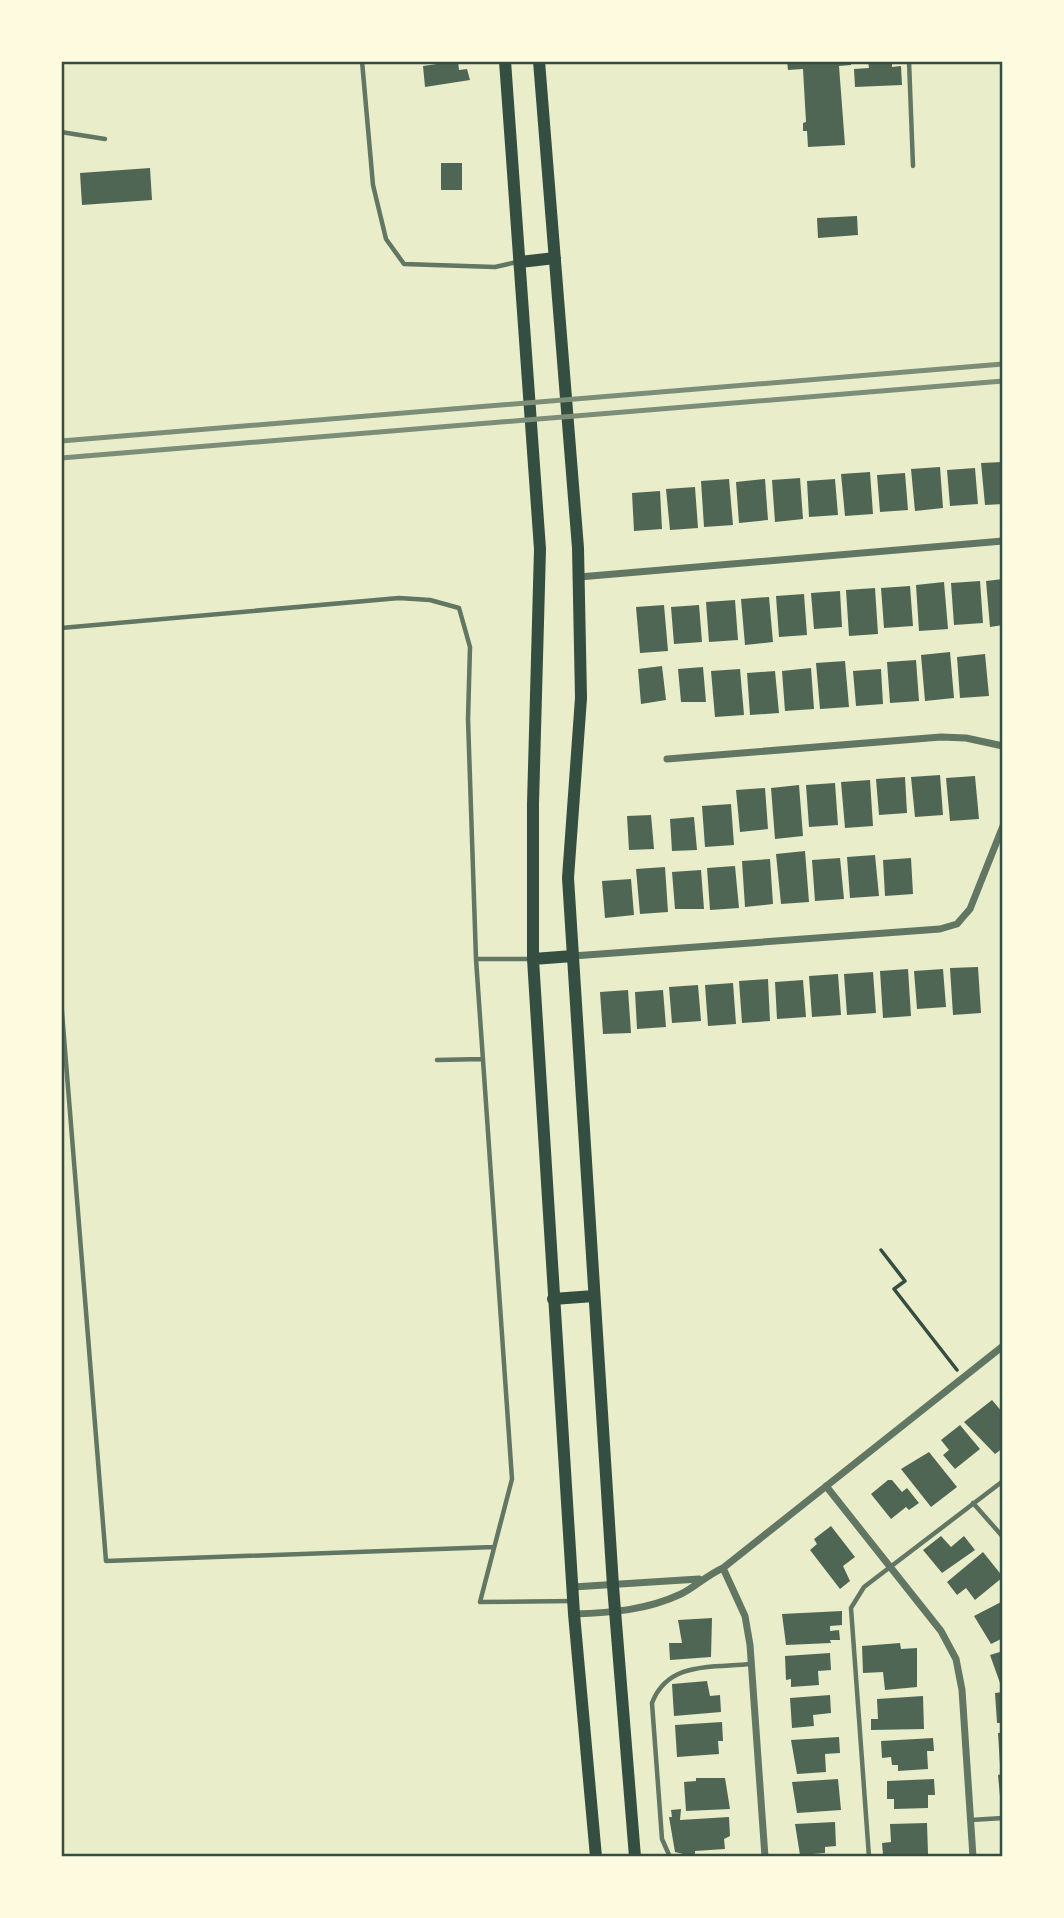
<svg xmlns="http://www.w3.org/2000/svg" width="1064" height="1918" viewBox="0 0 1064 1918" font-family="'Varela Round',sans-serif">
  <style>
    .building { fill: #4f6655 }
    .lines { fill: none; stroke-linecap: round; stroke-linejoin: round }
    .path { stroke: #344e41; stroke-width: 3.5 }
    .service { stroke: #617663; stroke-width: 4.5 }
    .minor { stroke: #617663; stroke-width: 7 }
    .secondary { stroke: #344e41; stroke-width: 12 }
    .rail { stroke: #7c8e77; stroke-width: 5 }
    .neatline { fill: none; stroke: #344e41; stroke-width: 2.5 }
  </style>
  <rect width="100%" height="100%" fill="#e9edc9"/>
  <!-- building -->
  <path class="building" d="M 437,61 L 458,61 L 459,70 L 467,69 L 470,80 L 425,87 L 423,66 L 437,64 Z
    M 787,61 L 851,61 L 851,65 L 839,66 L 845,145 L 808,147 L 807,131 L 803,131 L 803,123 L 806,122 L 803,69 L 788,70 Z
    M 868,61 L 892,61 L 892,67 L 901,66 L 902,85 L 855,87 L 854,69 L 869,68 Z
    M 441,163 L 462,163 L 462,190 L 441,190 Z
    M 150,168 L 152,200 L 82,205 L 80,173 Z
    M 857,216 L 858,235 L 818,238 L 817,218 Z
    M 1003,462 L 1003,504 L 985,505 L 981,463 Z
    M 940,467 L 943,508 L 915,511 L 911,469 Z
    M 975,468 L 978,504 L 950,506 L 947,470 Z
    M 870,472 L 873,514 L 845,516 L 841,474 Z
    M 905,473 L 908,510 L 880,512 L 877,475 Z
    M 800,478 L 803,519 L 775,522 L 772,480 Z
    M 729,479 L 733,525 L 704,527 L 701,481 Z
    M 765,479 L 768,520 L 739,523 L 736,482 Z
    M 835,479 L 838,515 L 809,517 L 807,481 Z
    M 695,487 L 698,528 L 670,530 L 666,489 Z
    M 660,491 L 662,529 L 634,531 L 632,493 Z
    M 1003,579 L 1003,625 L 990,627 L 986,581 Z
    M 980,581 L 983,623 L 954,625 L 951,583 Z
    M 944,582 L 948,629 L 919,631 L 916,585 Z
    M 910,586 L 913,626 L 884,628 L 881,588 Z
    M 875,588 L 878,634 L 849,636 L 846,590 Z
    M 840,591 L 842,627 L 814,629 L 811,593 Z
    M 804,594 L 807,635 L 779,637 L 776,596 Z
    M 769,597 L 773,642 L 745,645 L 741,599 Z
    M 735,600 L 738,640 L 709,642 L 706,602 Z
    M 664,605 L 668,651 L 640,653 L 636,607 Z
    M 699,605 L 702,642 L 674,644 L 671,607 Z
    M 950,652 L 954,698 L 925,701 L 921,655 Z
    M 985,654 L 989,696 L 960,698 L 957,657 Z
    M 916,660 L 919,701 L 890,703 L 887,662 Z
    M 845,661 L 849,707 L 820,709 L 816,663 Z
    M 662,666 L 666,700 L 641,704 L 638,669 Z
    M 703,667 L 706,702 L 681,702 L 678,669 Z
    M 811,668 L 814,709 L 785,711 L 782,671 Z
    M 740,669 L 744,715 L 715,717 L 711,671 Z
    M 881,669 L 883,704 L 856,706 L 853,671 Z
    M 775,671 L 779,713 L 750,715 L 747,673 Z
    M 940,775 L 943,815 L 915,817 L 911,777 Z
    M 975,776 L 979,819 L 950,821 L 946,778 Z
    M 905,777 L 907,813 L 879,815 L 876,779 Z
    M 870,780 L 873,826 L 845,828 L 841,782 Z
    M 835,783 L 838,825 L 809,827 L 806,785 Z
    M 799,785 L 803,836 L 775,839 L 771,788 Z
    M 765,788 L 768,829 L 740,832 L 736,790 Z
    M 731,804 L 734,845 L 705,847 L 702,806 Z
    M 651,815 L 654,849 L 629,850 L 627,816 Z
    M 694,817 L 697,850 L 672,851 L 670,819 Z
    M 805,851 L 809,902 L 781,904 L 776,854 Z
    M 875,855 L 879,896 L 850,898 L 847,857 Z
    M 840,858 L 844,899 L 815,901 L 812,860 Z
    M 911,858 L 913,894 L 885,896 L 883,860 Z
    M 770,859 L 773,904 L 745,907 L 742,861 Z
    M 735,866 L 739,908 L 710,910 L 707,868 Z
    M 665,867 L 668,912 L 640,914 L 636,869 Z
    M 701,870 L 704,909 L 675,909 L 672,872 Z
    M 631,879 L 634,915 L 605,918 L 602,881 Z
    M 978,967 L 981,1013 L 953,1015 L 950,968 Z
    M 908,969 L 911,1016 L 883,1018 L 880,971 Z
    M 943,969 L 946,1007 L 917,1009 L 914,971 Z
    M 873,972 L 876,1013 L 847,1015 L 844,974 Z
    M 838,974 L 841,1015 L 812,1017 L 809,976 Z
    M 768,979 L 770,1021 L 742,1023 L 739,981 Z
    M 803,980 L 806,1017 L 777,1019 L 775,982 Z
    M 733,983 L 736,1024 L 708,1026 L 705,985 Z
    M 698,985 L 701,1021 L 672,1023 L 669,987 Z
    M 628,990 L 631,1033 L 603,1034 L 600,992 Z
    M 663,990 L 666,1027 L 637,1029 L 635,992 Z
    M 992,1400 L 1003,1413 L 1003,1448 L 995,1454 L 964,1422 Z
    M 960,1425 L 980,1449 L 955,1469 L 943,1455 L 949,1450 L 941,1440 Z
    M 929,1452 L 957,1487 L 931,1507 L 901,1469 Z
    M 888,1480 L 892,1480 L 902,1492 L 907,1488 L 919,1503 L 909,1510 L 906,1507 L 891,1519 L 871,1494 Z
    M 831,1526 L 855,1557 L 843,1566 L 850,1581 L 840,1589 L 810,1550 L 817,1544 L 814,1539 Z
    M 941,1536 L 951,1547 L 964,1536 L 975,1550 L 942,1573 L 923,1550 Z
    M 983,1552 L 1003,1577 L 975,1600 L 966,1588 L 957,1595 L 947,1582 Z
    M 1003,1601 L 1003,1638 L 991,1644 L 974,1616 Z
    M 842,1611 L 842,1625 L 830,1626 L 830,1631 L 839,1630 L 840,1640 L 830,1640 L 831,1643 L 786,1645 L 782,1614 Z
    M 712,1618 L 711,1657 L 670,1660 L 669,1643 L 682,1643 L 678,1620 Z
    M 900,1643 L 901,1649 L 917,1648 L 917,1687 L 885,1690 L 883,1672 L 863,1673 L 862,1646 Z
    M 1003,1651 L 1003,1682 L 1000,1683 L 990,1655 Z
    M 830,1653 L 831,1670 L 818,1671 L 819,1685 L 791,1687 L 791,1679 L 786,1680 L 785,1656 Z
    M 707,1681 L 710,1696 L 720,1695 L 721,1712 L 674,1716 L 672,1684 Z
    M 1003,1692 L 1003,1723 L 997,1723 L 995,1693 Z
    M 830,1695 L 831,1713 L 813,1715 L 814,1726 L 792,1728 L 790,1698 Z
    M 923,1696 L 924,1729 L 871,1730 L 871,1719 L 878,1719 L 877,1699 Z
    M 722,1722 L 723,1741 L 718,1741 L 719,1754 L 677,1757 L 675,1725 Z
    M 998,1733 L 1003,1733 L 1003,1765 L 1000,1765 Z
    M 839,1737 L 840,1753 L 825,1754 L 826,1772 L 797,1774 L 791,1740 Z
    M 933,1738 L 934,1751 L 927,1751 L 928,1769 L 898,1771 L 898,1765 L 892,1765 L 891,1757 L 882,1758 L 881,1741 Z
    M 1003,1774 L 1003,1807 L 1001,1807 L 998,1775 Z
    M 696,1778 L 725,1778 L 730,1809 L 686,1811 L 684,1782 L 696,1781 Z
    M 838,1779 L 841,1810 L 797,1813 L 792,1782 Z
    M 934,1779 L 935,1795 L 928,1795 L 928,1808 L 894,1809 L 894,1799 L 887,1799 L 887,1781 Z
    M 681,1809 L 680,1820 L 729,1817 L 730,1836 L 724,1839 L 725,1849 L 695,1851 L 695,1857 L 675,1852 L 669,1817 L 672,1817 L 671,1810 Z
    M 835,1822 L 836,1846 L 825,1847 L 825,1853 L 800,1855 L 795,1824 Z
    M 927,1823 L 928,1854 L 883,1855 L 882,1843 L 891,1842 L 890,1824 Z"/>
  <g class="lines">
    <!-- path -->
    <path class="path" d="M 881,1250 L 905,1281 L 894,1289 L 957,1370"/>
    <!-- service -->
    <path class="service" d="M 362,61 L 373,185 L 386,239 L 404,264 L 495,267 L 517,262
      M 909,61 L 913,166
      M 61,132 L 105,139
      M 61,628 L 399,598 L 430,600 L 459,608 L 470,647 L 468,719 L 476,959 L 512,1479 L 480,1602 L 573,1601
      M 476,959 L 531,959
      M 61,1000 L 106,1561 L 494,1547
      M 437,1060 L 482,1059
      M 973,1503 L 1003,1537
      M 971,1820 L 1003,1818
      M 670,1857 L 662,1839 L 652,1703 C 668,1661 712,1668 751,1664
      M 869,1857 L 851,1608 L 864,1587 L 1003,1481"/>
    <!-- minor -->
    <path class="minor" d="M 579,577 L 1003,541
      M 667,759 L 941,737 L 966,738 L 1003,746
      M 573,956 L 940,929 L 957,924 L 970,909 L 1003,826
      M 826,1486 L 941,1631 L 956,1659 L 962,1690 L 973,1857
      M 723,1568 L 745,1616 L 750,1645 L 765,1857
      M 573,1587 L 699,1579
      M 574,1614 C 611,1613 647,1610 681,1594 C 694,1588 707,1575 723,1568 L 1003,1346"/>
    <!-- secondary -->
    <path class="secondary" d="M 505,61 L 540,549 L 533,804 L 533,959 L 574,1614 L 596,1857
      M 539,61 L 578,548 L 581,698 L 568,878 L 613,1586 L 635,1857
      M 520,262 L 555,258
      M 533,959 L 573,956
      M 553,1299 L 594,1296"/>
    <!-- rail -->
    <path class="rail" d="M 61,441 L 1003,364
      M 61,458 L 1003,381"/>
  </g>
  <!-- border -->
  <rect width="1064" height="1918" fill="none" stroke="#fefae0" stroke-width="126"/>
  <rect x="63" y="63" width="938" height="1792" class="neatline"/>
</svg>
